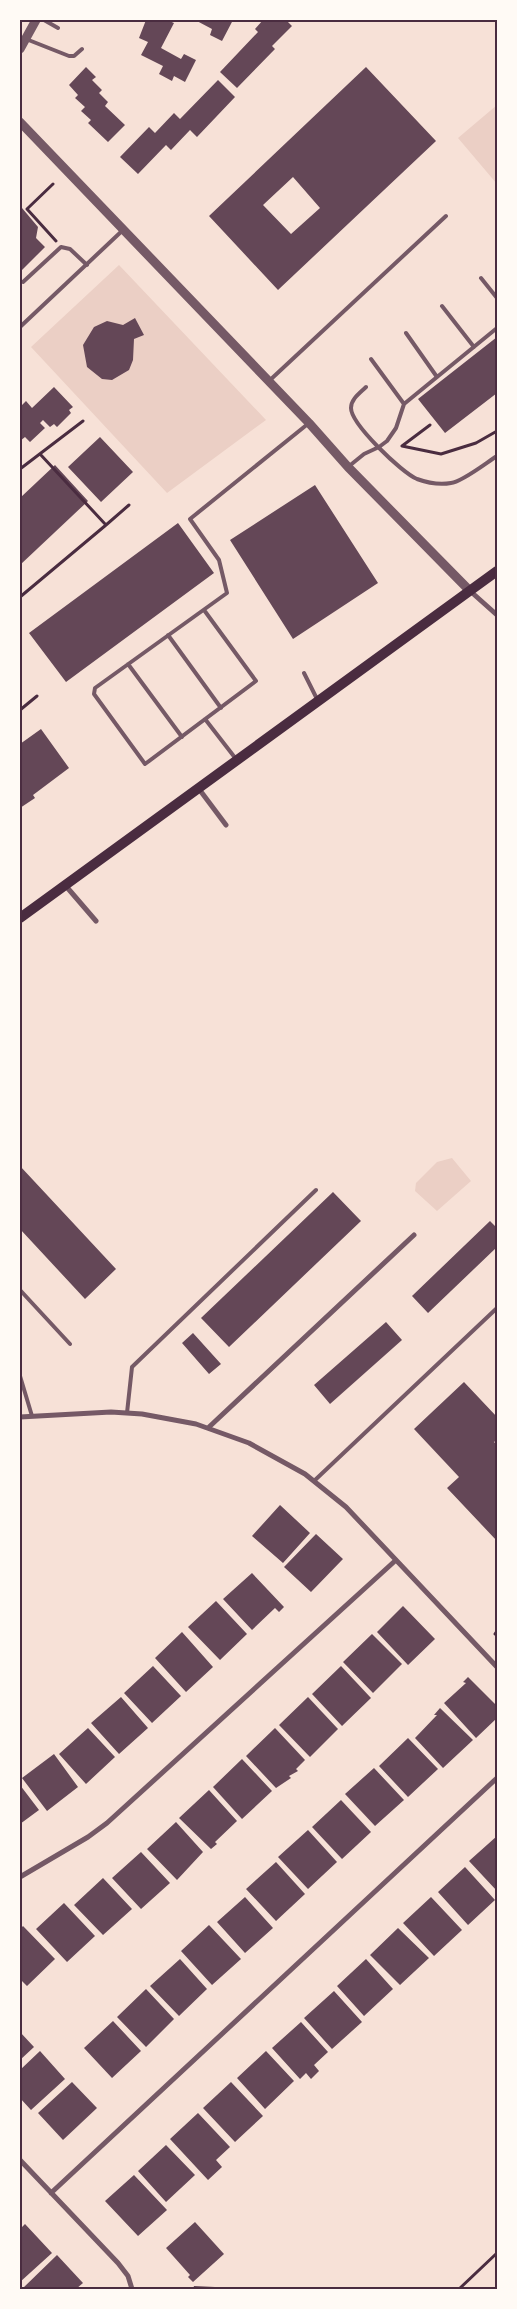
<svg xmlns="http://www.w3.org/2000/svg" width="517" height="2309" viewBox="0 0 517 2309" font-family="'Work Sans',sans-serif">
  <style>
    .green { fill: #ebcfc5 }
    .building { fill: #644757; fill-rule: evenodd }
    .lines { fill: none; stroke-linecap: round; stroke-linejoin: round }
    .path { stroke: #4a2c40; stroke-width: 3 }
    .service { stroke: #755966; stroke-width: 4 }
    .minor { stroke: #755966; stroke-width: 5 }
    .tertiary { stroke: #755966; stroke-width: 9 }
    .secondary { stroke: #4a2c40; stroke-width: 10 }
    .neatline { fill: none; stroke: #4a2c40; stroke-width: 2 }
  </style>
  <rect width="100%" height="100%" fill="#f7e1d7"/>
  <!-- green -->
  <path class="green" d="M 497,105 L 497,184 L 458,138 Z
    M 119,265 L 266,420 L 167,493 L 31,347 Z
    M 452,1158 L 471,1181 L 437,1211 L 415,1191 L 416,1183 L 437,1162 Z"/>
  <!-- building -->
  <path class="building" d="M 146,20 L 167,20 L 174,23 L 161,48 L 181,59 L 184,54 L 196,60 L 185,82 L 174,76 L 172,81 L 159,74 L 163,66 L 141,55 L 148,42 L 139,38 Z
    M 195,20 L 233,20 L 222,41 L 210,35 L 212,29 Z
    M 263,20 L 286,20 L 292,26 L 272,46 L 275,49 L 237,88 L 220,72 L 258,32 L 255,29 Z
    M 86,67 L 96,77 L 92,80 L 102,90 L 99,93 L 108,102 L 105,106 L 125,125 L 108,142 L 88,123 L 91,120 L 81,111 L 85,107 L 75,98 L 78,95 L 69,85 Z
    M 366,67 L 436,141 L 278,290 L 209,216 ZM 293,177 L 320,208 L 291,234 L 263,205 Z
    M 218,80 L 235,97 L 197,137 L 190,130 L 171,150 L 166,145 L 138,174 L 120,157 L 149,127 L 155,133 L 174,113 L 180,119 Z
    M 22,208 L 38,227 L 36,238 L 45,247 L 20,272 L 20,209 Z
    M 135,318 L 144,335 L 134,339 L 133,360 L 129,370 L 112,380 L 102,379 L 87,367 L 83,345 L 94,327 L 107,321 L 123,325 Z
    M 497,337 L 497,393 L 445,433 L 418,399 Z
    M 54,387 L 73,407 L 69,410 L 71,413 L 57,427 L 54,424 L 50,427 L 43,420 L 40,423 L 45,428 L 30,442 L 25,437 L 20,441 L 20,407 L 26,401 L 32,408 Z
    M 100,437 L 133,472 L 101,502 L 68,467 Z
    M 55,465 L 88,501 L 20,565 L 20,498 Z
    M 315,485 L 378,583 L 293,639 L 230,540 Z
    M 178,523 L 214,573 L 66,682 L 29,633 Z
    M 41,729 L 69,768 L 33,795 L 35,798 L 20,808 L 20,744 Z
    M 20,1166 L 116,1269 L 85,1299 L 20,1229 Z
    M 333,1192 L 361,1221 L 229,1347 L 201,1318 Z
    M 490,1221 L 497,1228 L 497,1247 L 428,1313 L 412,1296 Z
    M 386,1322 L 402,1340 L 330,1404 L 314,1385 Z
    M 193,1333 L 221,1364 L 209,1374 L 182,1343 Z
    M 464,1382 L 497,1417 L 497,1440 L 494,1442 L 497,1445 L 497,1541 L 447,1488 L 459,1477 L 414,1429 Z
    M 280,1505 L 310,1533 L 283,1563 L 252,1536 Z
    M 316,1534 L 343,1559 L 311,1592 L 284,1567 Z
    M 252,1573 L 284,1607 L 279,1612 L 275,1608 L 252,1630 L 223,1599 Z
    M 216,1601 L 247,1634 L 220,1660 L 188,1627 Z
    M 403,1606 L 435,1639 L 408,1665 L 377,1632 Z
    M 182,1632 L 213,1667 L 186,1692 L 155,1658 Z
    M 372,1634 L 402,1664 L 373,1693 L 343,1662 Z
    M 153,1666 L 181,1696 L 152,1723 L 124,1693 Z
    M 341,1666 L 371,1698 L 342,1726 L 312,1694 Z
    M 468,1677 L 497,1706 L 497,1718 L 476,1738 L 444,1703 L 466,1683 L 463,1682 Z
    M 121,1697 L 148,1728 L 119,1754 L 91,1723 Z
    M 308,1697 L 338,1729 L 310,1757 L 279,1725 Z
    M 440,1708 L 473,1740 L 443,1768 L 415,1738 L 437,1715 L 434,1715 Z
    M 88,1728 L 115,1757 L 86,1784 L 59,1754 Z
    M 275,1728 L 305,1760 L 296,1769 L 298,1771 L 289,1776 L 291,1778 L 276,1788 L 246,1756 Z
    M 408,1738 L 438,1769 L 408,1797 L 379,1766 Z
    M 54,1754 L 78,1787 L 47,1811 L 22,1778 Z
    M 242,1759 L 272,1791 L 242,1819 L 213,1787 Z
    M 374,1768 L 404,1800 L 375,1826 L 345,1794 Z
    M 20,1785 L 39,1810 L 20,1824 Z
    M 209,1790 L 237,1821 L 215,1842 L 217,1844 L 211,1849 L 179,1818 Z
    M 341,1800 L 371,1832 L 342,1859 L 312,1827 Z
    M 176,1822 L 203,1852 L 177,1880 L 147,1849 Z
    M 308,1830 L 337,1862 L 308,1889 L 278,1857 Z
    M 497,1836 L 497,1891 L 469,1861 Z
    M 141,1852 L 170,1883 L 141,1909 L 112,1878 Z
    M 276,1862 L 305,1894 L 276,1921 L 246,1889 Z
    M 465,1867 L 495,1900 L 468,1925 L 438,1892 Z
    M 103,1878 L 132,1909 L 103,1935 L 74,1905 Z
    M 245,1897 L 273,1928 L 245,1953 L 217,1922 Z
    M 431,1897 L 462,1930 L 434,1956 L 403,1923 Z
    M 64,1903 L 95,1936 L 67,1962 L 36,1929 Z
    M 209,1925 L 241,1959 L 212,1985 L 181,1951 Z
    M 23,1926 L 55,1959 L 27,1986 L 20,1979 L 20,1929 Z
    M 398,1928 L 429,1958 L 400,1985 L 370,1955 Z
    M 180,1959 L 207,1989 L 179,2016 L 150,1986 Z
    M 366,1959 L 393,1989 L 364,2016 L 337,1986 Z
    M 146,1989 L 174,2019 L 146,2047 L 117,2017 Z
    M 334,1991 L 362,2022 L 332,2049 L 304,2018 Z
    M 113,2021 L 141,2051 L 112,2078 L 84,2048 Z
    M 301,2022 L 328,2052 L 314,2065 L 319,2071 L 311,2079 L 306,2073 L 300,2079 L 272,2048 Z
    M 20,2032 L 34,2047 L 20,2060 Z
    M 40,2051 L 65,2079 L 31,2110 L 20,2098 L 20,2070 Z
    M 266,2051 L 294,2081 L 265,2109 L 237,2078 Z
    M 72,2082 L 97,2108 L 63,2140 L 38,2113 Z
    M 231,2082 L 263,2116 L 235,2142 L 203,2108 Z
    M 198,2113 L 230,2147 L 216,2160 L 222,2167 L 208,2180 L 170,2139 Z
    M 166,2145 L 195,2175 L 166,2202 L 138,2171 Z
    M 134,2175 L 167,2210 L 138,2236 L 105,2201 Z
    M 195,2222 L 224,2254 L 193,2282 L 188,2277 L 190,2275 L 166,2248 Z
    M 25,2224 L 52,2253 L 20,2282 L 20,2229 Z
    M 57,2255 L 83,2283 L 76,2289 L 22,2289 Z
    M 194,2286 L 215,2287 L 215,2289 L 193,2289 Z"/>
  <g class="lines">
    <!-- path -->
    <path class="path" d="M 53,184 L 27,209 L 56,241
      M 430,425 L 402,446 L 441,454 L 476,443 L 497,431
      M 20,469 L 83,421
      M 106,525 L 129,505
      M 20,597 L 106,525 L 40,454
      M 20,710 L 37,696
      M 495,1634 L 497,1631
      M 459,2289 L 497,2253"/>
    <!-- service -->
    <path class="service" d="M 44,20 L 58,28
      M 26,39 L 69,56 L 74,56 L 82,49
      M 481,278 L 497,298
      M 23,282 L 61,247 L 70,249 L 87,265
      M 442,306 L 474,347
      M 20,327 L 123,230
      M 406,333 L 437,377
      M 269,381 L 446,216
      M 366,387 C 360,393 351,399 351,408 C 351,424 402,473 417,479 C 428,483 440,485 451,483 C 462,482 486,463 497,456
      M 404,404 L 497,328
      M 348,467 L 364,454 L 379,447 L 387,441 L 396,428 L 404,404 L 371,359
      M 204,610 L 256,681 L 145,764 L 94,694 L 95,688 L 227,593 L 219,560 L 190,519 L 309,423
      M 168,635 L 221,708
      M 128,664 L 182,737
      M 304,673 L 317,699
      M 205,719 L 236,759
      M 20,1290 L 70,1344
      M 20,1376 L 32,1416
      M 127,1413 L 132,1367 L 316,1190
      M 314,1481 L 497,1308"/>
    <!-- minor -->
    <path class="minor" d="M 469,590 L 497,615
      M 199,789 L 226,825
      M 65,885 L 96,921
      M 20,1417 L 111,1412 L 142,1414 L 196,1424 L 249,1443 L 305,1474 L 346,1507 L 497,1667
      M 208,1428 L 414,1235
      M 20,1877 L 88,1837 L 107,1823 L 396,1560
      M 20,2160 L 118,2263 L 128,2276 L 132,2289
      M 51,2193 L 497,1778"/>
    <!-- tertiary -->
    <path class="tertiary" d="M 20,49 L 36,20
      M 20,122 L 309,423 L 348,467 L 469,590"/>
    <!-- secondary -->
    <path class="secondary" d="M 20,918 L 497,571"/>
  </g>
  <!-- border -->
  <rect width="517" height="2309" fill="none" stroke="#fffaf5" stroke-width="42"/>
  <rect x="21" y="21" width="475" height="2267" class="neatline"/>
</svg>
